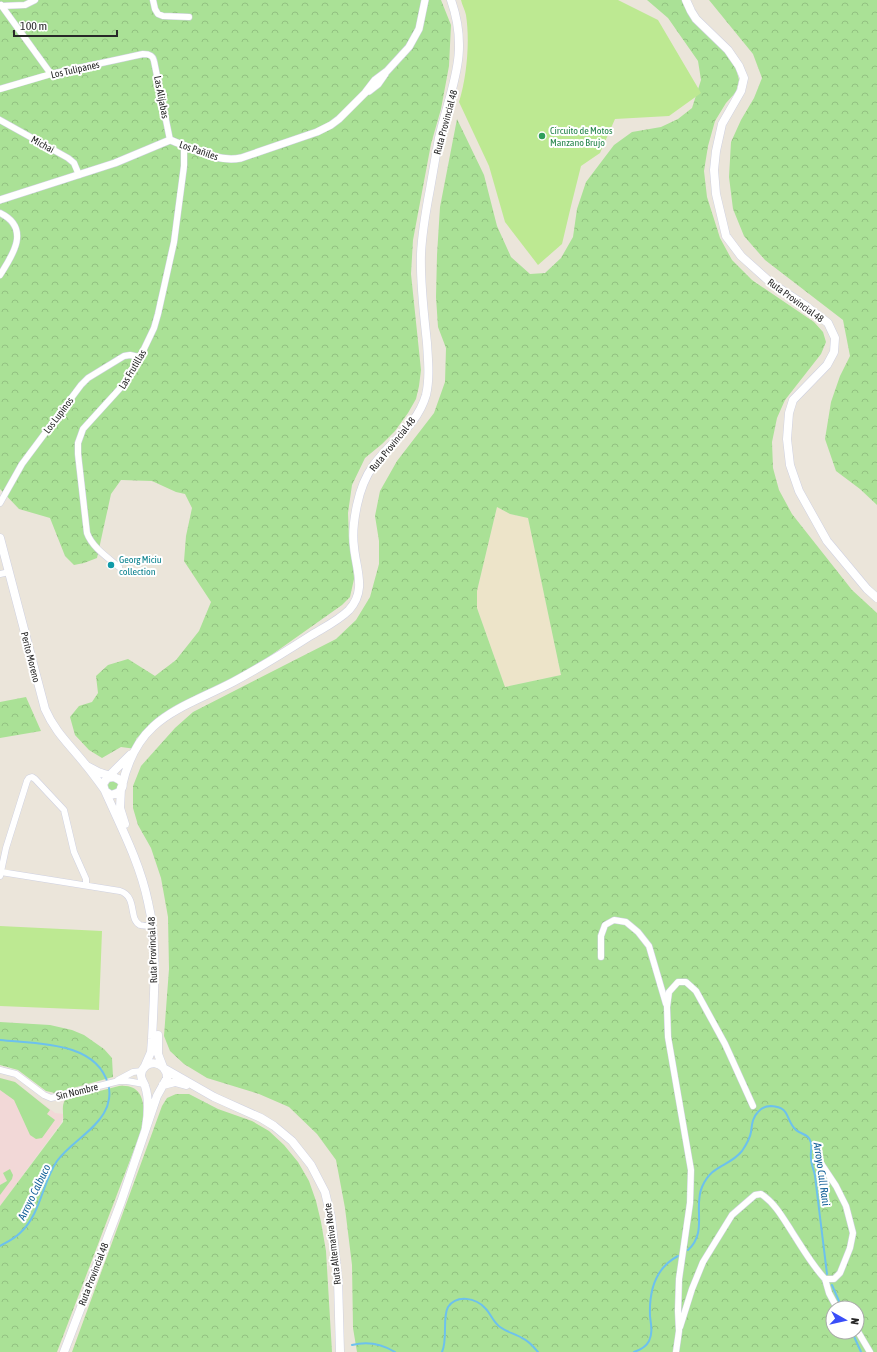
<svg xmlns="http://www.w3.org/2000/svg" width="877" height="1352" viewBox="0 0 877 1352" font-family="'Asap Condensed',sans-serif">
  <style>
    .education { fill: #ede4c9 }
    .medical { fill: #f2d8d7 }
    .grass { fill: #aae196 }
    .forest { fill: url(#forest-crowns); fill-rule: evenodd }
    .pitch { fill: #bde992 }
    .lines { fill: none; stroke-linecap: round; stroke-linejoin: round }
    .stream { stroke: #6dc1ed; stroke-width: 2 }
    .minor-casing { stroke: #cfd1e1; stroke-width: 7 }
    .tertiary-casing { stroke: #cfd1e1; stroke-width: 8 }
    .secondary-casing { stroke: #cfd1e1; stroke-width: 9 }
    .minor { stroke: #fff; stroke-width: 6 }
    .tertiary { stroke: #fff; stroke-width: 7 }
    .secondary { stroke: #fff; stroke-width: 8 }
    .leisure-dot { fill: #2e9e5b; stroke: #fff; stroke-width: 1.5 }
    .culture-dot { fill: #0f9aa8; stroke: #fff; stroke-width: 1.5 }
    .labels { text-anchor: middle; stroke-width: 4; stroke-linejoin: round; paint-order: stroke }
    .street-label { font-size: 10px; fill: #282828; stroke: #fff }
    .leisure-label { font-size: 10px; fill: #27864d; stroke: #fff; text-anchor: start }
    .culture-label { font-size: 10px; fill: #0d838f; stroke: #fff; text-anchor: start }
    .water-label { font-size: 11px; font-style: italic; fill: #0e5d96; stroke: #fff }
  </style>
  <defs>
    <pattern id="forest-crowns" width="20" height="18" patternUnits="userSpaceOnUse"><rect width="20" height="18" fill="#aae196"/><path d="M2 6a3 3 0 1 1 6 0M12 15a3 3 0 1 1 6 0" fill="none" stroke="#92c181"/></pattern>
  </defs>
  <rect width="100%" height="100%" fill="#ebe5da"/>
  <!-- education -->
  <path class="education" d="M 497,507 L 510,514 L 528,518 L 561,675 L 505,687 L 477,608 L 476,600 L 477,591 Z"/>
  <!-- medical -->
  <path class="medical" d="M 0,1078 L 13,1081 L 55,1113 L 64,1114 L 61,1123 L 0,1206 Z"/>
  <!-- grass -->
  <path class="grass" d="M108 786a5 5 0 1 1 10 0a5 5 0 1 1-10 0Z
    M 0,1078 L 15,1082 L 50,1110 L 47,1114 L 55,1120 L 42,1138 L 36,1139 L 30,1135 L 14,1100 L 0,1090 Z
    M 10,1169 L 13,1175 L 12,1179 L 0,1195 L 0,1185 L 7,1181 L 3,1173 Z"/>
  <!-- forest -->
  <path class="forest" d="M 0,0 L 441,0 L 451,25 L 449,66 L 441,109 L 431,144 L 413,240 L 411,274 L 421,370 L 419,386 L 416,399 L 408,413 L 395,431 L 382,444 L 365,458 L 352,485 L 348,513 L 349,540 L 353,559 L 354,579 L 350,597 L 342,605 L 233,682 L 173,707 L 153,722 L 136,739 L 136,749 L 121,747 L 102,758 L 89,750 L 75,735 L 70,717 L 79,706 L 92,702 L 98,693 L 96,676 L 108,665 L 128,659 L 155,676 L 176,660 L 199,631 L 211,602 L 184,561 L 186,536 L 192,508 L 185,494 L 176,492 L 152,481 L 121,480 L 111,494 L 97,558 L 84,563 L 74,565 L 65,556 L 50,518 L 19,509 L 0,489 Z
    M 647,0 L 688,0 L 695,14 L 713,33 L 736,68 L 739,80 L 736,92 L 726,103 L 715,121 L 708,146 L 704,171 L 707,197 L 720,238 L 732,260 L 752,280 L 814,322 L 823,332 L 826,342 L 821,354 L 785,400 L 777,418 L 772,442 L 773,468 L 779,490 L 792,514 L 852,590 L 877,613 L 877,1352 L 357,1352 L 353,1328 L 352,1265 L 345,1208 L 336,1160 L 317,1134 L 289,1107 L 259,1094 L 207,1078 L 184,1064 L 170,1051 L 164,1036 L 169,969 L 168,917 L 161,878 L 151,848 L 138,825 L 133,808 L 133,786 L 141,766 L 175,728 L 193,712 L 336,639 L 356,620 L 370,597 L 379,564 L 379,541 L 375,516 L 380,491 L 397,461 L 434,413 L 445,382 L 446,348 L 438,327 L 436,297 L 437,255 L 440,207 L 457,119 L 484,175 L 497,226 L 511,257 L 530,274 L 545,273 L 561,258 L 573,237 L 577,209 L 586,182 L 614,145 L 632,132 L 661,127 L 678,119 L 692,108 L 701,80 L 698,61 L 668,18 ZM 497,507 L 510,514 L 528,518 L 561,675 L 505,687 L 477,608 L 477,591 ZM 833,1308 L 857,1308 L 857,1332 L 833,1332 Z
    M 709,0 L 877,0 L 877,505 L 860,489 L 836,471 L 825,439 L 831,402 L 840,376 L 850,356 L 843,320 L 765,260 L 744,236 L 733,209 L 729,177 L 731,142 L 741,120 L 754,98 L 762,78 L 753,54 Z
    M 26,697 L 41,731 L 0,738 L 0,702 Z
    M 0,1022 L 50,1025 L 72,1030 L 84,1035 L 104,1049 L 112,1058 L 113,1077 L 55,1093 L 46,1091 L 18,1070 L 0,1065 Z
    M 119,1086 C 149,1083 145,1115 140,1134 L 57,1352 L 0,1352 L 0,1206 L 63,1122 C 64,1114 61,1107 65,1100 Z
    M 176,1094 L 189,1094 L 218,1109 L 252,1121 L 269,1131 L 284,1145 L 298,1162 L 309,1181 L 316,1201 L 321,1222 L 326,1251 L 332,1352 L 72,1352 L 162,1106 L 167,1098 Z"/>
  <!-- pitch -->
  <path class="pitch" d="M 461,0 L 618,0 L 658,20 L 701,93 L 669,116 L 615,119 L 600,153 L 581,166 L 571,206 L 562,244 L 538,265 L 505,222 L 489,166 L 459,102 C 467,76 470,41 466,15 C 465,10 462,5 461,0 Z
    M 0,926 L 102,931 L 99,1010 L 0,1006 Z"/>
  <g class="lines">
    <!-- stream -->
    <path class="stream" d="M 0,1040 C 36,1044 96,1041 108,1084 C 111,1093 109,1105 104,1113 C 93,1132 70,1143 57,1161 C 42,1183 41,1214 20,1233 C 14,1239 7,1242 0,1246
      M 688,1250 C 708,1232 693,1207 702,1187 C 712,1164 729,1167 742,1151 C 746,1145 750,1139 751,1132 C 752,1125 752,1118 758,1112 C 761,1108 766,1106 771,1106 C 791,1107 785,1120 796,1130 C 800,1134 808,1134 810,1140 C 813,1145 810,1152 811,1158 C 811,1164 814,1170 815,1176 L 827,1274
      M 832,1285 L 842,1308
      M 852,1332 L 861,1352
      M 352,1345 C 367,1341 382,1344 395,1352
      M 442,1352 C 448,1338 442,1318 448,1307 C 457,1294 476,1298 485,1308 C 491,1314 493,1322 500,1327 C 507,1332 515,1334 522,1338 C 529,1341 533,1346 538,1352
      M 634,1352 C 640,1350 646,1347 649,1341 C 653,1333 651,1325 650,1316 C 649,1291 655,1268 678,1256"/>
    <defs>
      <path id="minor" d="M 153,0 L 155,9 L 158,14 L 163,16 L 189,17
        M 1,5 L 51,74
        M 0,6 L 25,5 L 35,0
        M 0,89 L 51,74 L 143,54 C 149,54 153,55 154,61 L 170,140
        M 0,120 L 68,158 L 74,163 L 79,175
        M 0,213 C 31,228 13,255 0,275
        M 0,503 L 22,464 L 81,385 L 88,378 L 124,356 L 130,355 L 139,357
        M 119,567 C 107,557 92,547 87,533 L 78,454 L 78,443 L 83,429 L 123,385 L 144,349 L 154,328 L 158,314 L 174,242 L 184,166 L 184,146
        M 0,574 L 9,572
        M 1,872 L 120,891 C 138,897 128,919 140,925 C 143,926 148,926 152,926
        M 0,876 L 6,848 L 27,781 L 29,778 L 32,777 L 35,779 L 64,810 L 74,852 L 86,879 L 86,885
        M 601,957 L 601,936 L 605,925 L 614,920 L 626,922 L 638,932 L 649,946 L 666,1004
        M 0,1070 L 16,1074 L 44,1095 L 51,1098 L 119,1081 L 127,1081 L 144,1084
        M 118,1080 L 133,1072 L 142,1071
        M 825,1279 L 829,1293 L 837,1308
        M 680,1327 L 692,1289 L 703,1262 L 732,1215 L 755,1195 L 761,1194 C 775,1203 783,1218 792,1232 C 803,1249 812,1265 825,1279 L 834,1279 L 840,1273 L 850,1248 L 853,1233 L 846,1206 L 836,1186 L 820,1162
        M 857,1330 L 870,1352
        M 676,1352 L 679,1331 L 678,1311 L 679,1279 L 690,1203 L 691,1170 L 668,1037 L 667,1007 L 669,992 L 678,982 L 686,982 L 696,991 L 725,1044 L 753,1106"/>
      <path id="tertiary" d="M 369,91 L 378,84 L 385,74
        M 0,200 L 115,163 L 170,140 C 192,148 217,163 241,158 L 317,132 L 331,125 L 339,119 L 365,93 L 375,80 L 387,71 L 409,47 L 419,29 L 425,0"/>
      <path id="secondary" d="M 686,0 L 691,11 L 696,19 L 728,50 L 739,66 L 744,78 L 741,91 L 722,124 L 716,151 L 714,170 L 716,194 L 726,236 L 741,256 L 770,282 L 806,306 L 828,323 L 835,338 L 834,352 L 827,365 L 793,400 L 789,413 L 787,439 L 790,465 L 799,491 L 827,541 L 867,589 L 877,598
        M 0,538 L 45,709 C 55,732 70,745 85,764 C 92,772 98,781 104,789
        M 89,767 C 93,769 97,772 101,773 C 108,776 130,778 120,791 C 117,794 114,794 111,795 L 105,791 L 103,784 L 107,778 L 113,777
        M 107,778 L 130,755
        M 122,786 C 137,717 179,710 233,682 C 259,668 285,652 310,636 C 323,628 338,621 349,610 C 367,590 356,570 354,547 C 352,533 354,519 357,505 C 360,491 365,477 373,466 C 391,441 417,426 426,395 C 430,378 428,360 427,343 C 424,314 420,284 421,254 C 422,232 426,210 430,189 C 433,172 436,154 439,138 C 451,86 470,54 451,0
        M 121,788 L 120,808 L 125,824
        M 105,791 C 121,827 140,863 148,902 C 158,943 154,996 152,1039 L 151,1052 L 144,1068
        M 158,1035 L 158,1054 L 163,1067
        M 165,1069 L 214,1097 L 261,1118 L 274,1126 L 292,1141 L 311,1165 L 325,1192 L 331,1217 L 338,1279 L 340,1352
        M 163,1085 L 175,1082 L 186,1085
        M 64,1352 L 121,1202 L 157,1096 L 167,1078 C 167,1060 143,1058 141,1075 C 141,1080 144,1082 145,1086 C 149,1098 148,1115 146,1127"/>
    </defs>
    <!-- minor casing -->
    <use href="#minor" class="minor-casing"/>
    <!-- tertiary casing -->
    <use href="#tertiary" class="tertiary-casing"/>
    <!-- secondary casing -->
    <use href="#secondary" class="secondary-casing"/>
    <!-- minor -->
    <use href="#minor" class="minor"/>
    <!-- tertiary -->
    <use href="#tertiary" class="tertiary"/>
    <!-- secondary -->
    <use href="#secondary" class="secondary"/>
  </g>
  <!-- markers -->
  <circle class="leisure-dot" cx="542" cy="136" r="4"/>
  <circle class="culture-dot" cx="111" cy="565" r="4"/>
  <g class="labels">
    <!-- street labels -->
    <g class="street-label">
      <text transform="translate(75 69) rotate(-13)" y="4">Los Tulipanes</text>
      <text transform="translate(162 97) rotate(79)" y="4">Las Alijabas</text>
      <text transform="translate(445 122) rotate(-75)" y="4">Ruta Provincial 48</text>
      <text transform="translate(43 144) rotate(29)" y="4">Michai</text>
      <text transform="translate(199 150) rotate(19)" y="4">Los Pañiles</text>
      <text transform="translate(796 300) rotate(36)" y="4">Ruta Provincial 48</text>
      <text transform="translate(132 369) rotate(-59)" y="4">Las Frutillas</text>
      <text transform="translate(58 415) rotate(-53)" y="4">Los Lupinos</text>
      <text transform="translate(392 444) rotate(-51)" y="4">Ruta Provincial 48</text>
      <text transform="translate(31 657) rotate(76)" y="4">Perito Moreno</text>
      <text transform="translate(152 950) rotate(-92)" y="4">Ruta Provincial 48</text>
      <text transform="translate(77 1091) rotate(-14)" y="4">Sin Nombre</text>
      <text transform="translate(332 1244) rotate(-97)" y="4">Ruta Alternativa Norte</text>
      <text transform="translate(93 1274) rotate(-69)" y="4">Ruta Provincial 48</text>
    </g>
    <!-- leisure labels -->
    <g class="leisure-label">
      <text x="550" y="134">Circuito de Motos<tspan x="550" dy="12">Manzano Brujo</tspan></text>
    </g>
    <!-- culture labels -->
    <g class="culture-label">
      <text x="119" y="563">Georg Miciu<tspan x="119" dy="12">collection</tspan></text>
    </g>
    <!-- water labels -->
    <g class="water-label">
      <text transform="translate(822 1174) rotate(82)" y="4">Arroyo Cull Rani</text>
      <text transform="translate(34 1192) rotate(-64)" y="4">Arroyo Calbuco</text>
    </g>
  </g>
  <!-- north arrow -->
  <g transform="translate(845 1320) rotate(98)"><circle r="19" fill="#ffffff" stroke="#a9a9a9"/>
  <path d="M0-3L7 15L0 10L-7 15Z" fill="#3a4ef8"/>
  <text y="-6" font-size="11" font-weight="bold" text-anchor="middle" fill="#282828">N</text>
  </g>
  <!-- scale -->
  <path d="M14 30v6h103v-6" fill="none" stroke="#282828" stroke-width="2"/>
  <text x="20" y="30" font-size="12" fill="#282828" stroke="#ffffff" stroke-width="3" paint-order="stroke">100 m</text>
</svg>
